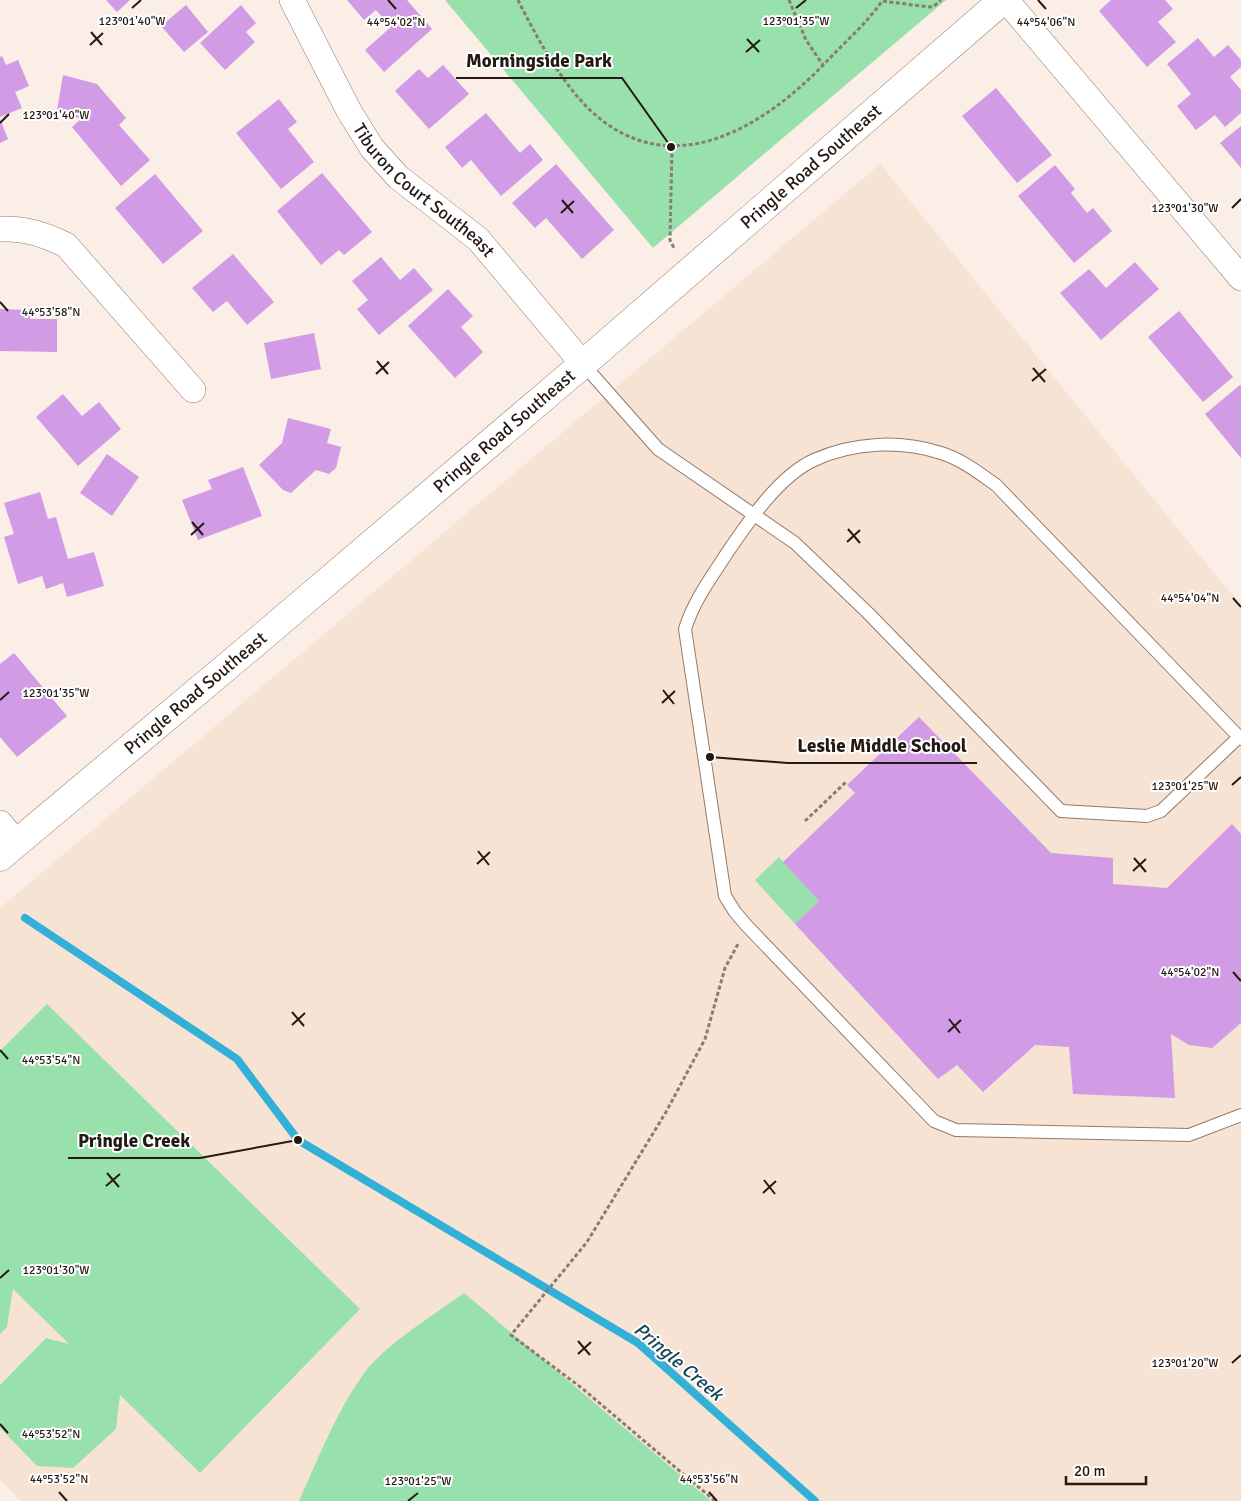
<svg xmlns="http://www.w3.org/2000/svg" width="1241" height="1501" viewBox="0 0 1241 1501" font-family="Signika,sans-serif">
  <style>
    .education { fill: #f7e3d4 }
    .green { fill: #98e1ac }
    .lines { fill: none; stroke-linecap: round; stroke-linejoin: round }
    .stream { stroke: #32b0d7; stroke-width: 8 }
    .building { fill: #d19be6 }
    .lane-casing { stroke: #947968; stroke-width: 14 }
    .street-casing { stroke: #947968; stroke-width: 26 }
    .secondary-casing { stroke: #947968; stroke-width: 29 }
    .path { stroke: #887c75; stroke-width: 3; stroke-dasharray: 4 2.5; stroke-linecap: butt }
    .lane { stroke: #fff; stroke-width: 12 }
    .street { stroke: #fff; stroke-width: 25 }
    .secondary { stroke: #fff; stroke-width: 28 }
    .ticks { fill: none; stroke: #241913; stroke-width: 2 }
    .labels { text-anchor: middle; stroke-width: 4; stroke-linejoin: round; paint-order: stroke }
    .street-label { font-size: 18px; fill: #241913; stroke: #fff }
    .water-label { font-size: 19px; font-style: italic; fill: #124657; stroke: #fff }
    .ticks-label { font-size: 12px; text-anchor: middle; fill: #241913; stroke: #fff; stroke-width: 4; stroke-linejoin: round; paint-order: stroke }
    .leader { fill: none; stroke: #241913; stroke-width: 2 }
    .callout-dot { fill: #241913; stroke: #fff; stroke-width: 2 }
    .callout-label { font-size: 19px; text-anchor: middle; font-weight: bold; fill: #241913; stroke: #fff; stroke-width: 4; stroke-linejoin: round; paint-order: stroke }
  </style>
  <rect width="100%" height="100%" fill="#fbeee7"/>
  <!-- education -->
  <path class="education" d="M 880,164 L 1241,606 L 1241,1501 L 711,1501 L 571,1383 L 334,1424 L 299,1501 L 21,1501 L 0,1480 L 0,1428 L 37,1466 L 116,1429 L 47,1005 L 0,1051 L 0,908 Z
    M 13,1288 L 70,1345 L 46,1338 L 0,1385 L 0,1334 L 7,1327 Z"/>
  <!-- green -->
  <path class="green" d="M 445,0 L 946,0 L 653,248 Z
    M 779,857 L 819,901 L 795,924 L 755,880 Z
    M 47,1004 L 360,1309 L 200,1473 L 120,1395 L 116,1429 L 73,1468 L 37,1466 L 0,1428 L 0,1385 L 46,1338 L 69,1344 L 13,1289 L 7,1327 L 0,1334 L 0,1051 Z
    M 464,1293 L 711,1501 L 299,1501 C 319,1457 337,1410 365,1372 C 384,1346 436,1313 464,1293 Z"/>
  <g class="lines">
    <!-- stream -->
    <path class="stream" d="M 25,918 L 237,1059 L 298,1140 L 638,1343 L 815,1501"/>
  </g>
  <!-- building -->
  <path class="building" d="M 106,0 L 130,0 L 117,12 Z
    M 347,0 L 407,0 L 432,29 L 384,72 L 365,50 L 391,27 L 376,10 L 364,20 Z
    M 1111,0 L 1165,0 L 1173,9 L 1158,22 L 1176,42 L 1147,67 L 1099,11 Z
    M 186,5 L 208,32 L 184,52 L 161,26 Z
    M 241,5 L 256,23 L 246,32 L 255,42 L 225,70 L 200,43 Z
    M 1198,38 L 1214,57 L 1228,45 L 1241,60 L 1241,67 L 1230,77 L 1241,90 L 1241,113 L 1225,127 L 1215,115 L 1196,130 L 1177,106 L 1191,94 L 1167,64 Z
    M 2,56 L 6,65 L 18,60 L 29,86 L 15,92 L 22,108 L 0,117 L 0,57 Z
    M 443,65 L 469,94 L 429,129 L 395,91 L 419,69 L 428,78 Z
    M 63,75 L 97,84 L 126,118 L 119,125 L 150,160 L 121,186 L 72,127 L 81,119 L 57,110 Z
    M 996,88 L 1052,155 L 1017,183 L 962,116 Z
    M 279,99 L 297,122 L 288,129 L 314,162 L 281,189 L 236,133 Z
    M 486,113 L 520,153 L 530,144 L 543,160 L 501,196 L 471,160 L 462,168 L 445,147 Z
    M 0,119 L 8,139 L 0,143 Z
    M 1241,126 L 1241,168 L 1220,143 Z
    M 556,164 L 614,230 L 582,259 L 546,218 L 535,228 L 512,203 Z
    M 1055,165 L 1075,189 L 1071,193 L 1087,213 L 1093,208 L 1112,231 L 1074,263 L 1018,196 Z
    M 322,173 L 372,232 L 344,255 L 339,250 L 321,265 L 277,211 Z
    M 155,174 L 203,231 L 163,264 L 115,208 Z
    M 233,254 L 274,302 L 247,325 L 227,301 L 213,312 L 192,288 Z
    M 381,257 L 400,280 L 414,268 L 433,290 L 379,335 L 357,309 L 368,300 L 352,281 Z
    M 1135,262 L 1159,289 L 1101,340 L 1060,293 L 1089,269 L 1106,288 Z
    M 448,289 L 473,316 L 461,327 L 483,352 L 455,378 L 408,326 Z
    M 0,309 L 30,310 L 30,319 L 57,319 L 57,352 L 0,351 Z
    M 1179,311 L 1233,377 L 1203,402 L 1148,337 Z
    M 314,333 L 321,369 L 271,379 L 264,343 Z
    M 1240,385 L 1241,386 L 1241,458 L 1205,414 Z
    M 63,394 L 82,416 L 99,402 L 121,429 L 78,466 L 36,417 Z
    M 288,418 L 331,429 L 327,443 L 341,447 L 336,468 L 329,474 L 316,470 L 291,493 L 283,490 L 259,465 L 282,443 Z
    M 107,454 L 139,477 L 112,516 L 80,493 Z
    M 243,467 L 262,516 L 198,540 L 182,500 L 212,489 L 208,480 Z
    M 40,492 L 48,519 L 56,517 L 68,559 L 94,552 L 104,586 L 67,597 L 63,583 L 46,589 L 42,576 L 18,584 L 4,537 L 14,534 L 4,503 Z
    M 14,653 L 67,716 L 17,757 L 0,737 L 0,664 Z
    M 919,717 L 1051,853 L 1113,858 L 1113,884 L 1167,888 L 1232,824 L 1241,834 L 1241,1023 L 1212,1048 L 1189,1045 L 1171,1034 L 1175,1098 L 1073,1094 L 1069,1047 L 1035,1045 L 983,1092 L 957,1065 L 938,1079 L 795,924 L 819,901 L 783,862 L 855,793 L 847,785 Z"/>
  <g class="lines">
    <defs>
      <path id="lane" d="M 583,364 L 658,449 L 795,543 L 868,613 L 1061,811 L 1147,816 L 1161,811 L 1239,737
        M 1241,739 L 996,485 C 979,473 961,459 941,453 C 900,440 854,442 814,460 C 779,476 748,522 727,553 C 711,578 694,600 685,629 L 725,896 L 735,912 L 747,926 L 934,1121 L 956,1130 L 1189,1135 L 1241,1115"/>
      <g id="street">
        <path id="s1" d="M 292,0 L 349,111 L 372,148 L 398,177 L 478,239 L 583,364"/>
        <path d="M 1006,0 L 1241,278"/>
        <path d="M 0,229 C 25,228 43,234 66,245 L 193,390"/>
        <path d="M 0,823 L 17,843"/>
      </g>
      <g id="secondary">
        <path id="s2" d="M 0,857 L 261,638 L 583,364 L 1003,0"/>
      </g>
    </defs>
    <!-- lane casing -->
    <use href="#lane" class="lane-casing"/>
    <!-- street casing -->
    <use href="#street" class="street-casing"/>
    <!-- secondary casing -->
    <use href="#secondary" class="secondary-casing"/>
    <!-- path -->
    <path class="path" d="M 518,0 C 537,38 560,81 591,111 C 672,186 766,126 828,60 C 846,41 867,23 882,1 L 929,7 L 934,6 L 941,0
      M 789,0 L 806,40 L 823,65
      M 672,147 L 670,240 L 675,250
      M 805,821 L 846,782
      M 715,1501 L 583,1389 L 511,1335 L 587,1242 L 666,1112 L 705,1039 L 725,968 L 738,944"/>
    <!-- lane -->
    <use href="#lane" class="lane"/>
    <!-- street -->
    <use href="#street" class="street"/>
    <!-- secondary -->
    <use href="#secondary" class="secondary"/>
  </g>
  <!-- ticks -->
  <path class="ticks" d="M 388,0 L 396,9M 1038,0 L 1046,9M 132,8 L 141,0M 796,8 L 806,0M 91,32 L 102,45M 747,39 L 759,52M 90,45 L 103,33M 746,52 L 760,40M 0,123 L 9,114M 562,200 L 573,213M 1232,208 L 1241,199M 561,213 L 574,201M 0,302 L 8,311M 377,361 L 388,374M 1033,368 L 1045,382M 376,374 L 389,362M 1032,381 L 1046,369M 192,522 L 203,535M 848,529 L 860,543M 191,535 L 204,523M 847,542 L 860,530M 1233,598 L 1241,607M 663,690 L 674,704M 0,700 L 9,692M 662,703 L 675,691M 1232,785 L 1241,777M 478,851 L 489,865M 1134,858 L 1146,872M 477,864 L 490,852M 1133,871 L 1146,859M 1233,972 L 1241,981M 292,1012 L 304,1026M 949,1019 L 960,1033M 292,1025 L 305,1013M 948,1032 L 961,1020M 0,1050 L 8,1059M 107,1173 L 119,1187M 764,1180 L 775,1194M 106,1186 L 120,1174M 763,1193 L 776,1181M 0,1278 L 9,1270M 578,1341 L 590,1355M 578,1354 L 591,1342M 1232,1363 L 1241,1355M 0,1424 L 8,1433M 59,1492 L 67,1501M 709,1492 L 717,1501M 408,1501 L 418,1493"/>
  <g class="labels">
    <!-- street labels -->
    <g class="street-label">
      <text dy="6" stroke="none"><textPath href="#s2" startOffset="1065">Pringle Road Southeast</textPath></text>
      <text dy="6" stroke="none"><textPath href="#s1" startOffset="235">Tiburon Court Southeast</textPath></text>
      <text dy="6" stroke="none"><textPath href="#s2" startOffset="660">Pringle Road Southeast</textPath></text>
      <text dy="6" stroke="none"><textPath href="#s2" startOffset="255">Pringle Road Southeast</textPath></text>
    </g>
    <!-- water labels -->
    <g class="water-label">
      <text transform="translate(679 1361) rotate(40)" y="7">Pringle Creek</text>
    </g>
  </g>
  <g class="ticks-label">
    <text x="132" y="25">123°01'40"W</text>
    <text x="796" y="25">123°01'35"W</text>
    <text x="396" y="26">44°54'02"N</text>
    <text x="1046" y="26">44°54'06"N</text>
    <text x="56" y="119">123°01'40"W</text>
    <text x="1185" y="212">123°01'30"W</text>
    <text x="51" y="316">44°53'58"N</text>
    <text x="1190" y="602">44°54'04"N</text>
    <text x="56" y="697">123°01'35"W</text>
    <text x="1185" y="790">123°01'25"W</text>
    <text x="1190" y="976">44°54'02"N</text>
    <text x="51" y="1064">44°53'54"N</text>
    <text x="56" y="1274">123°01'30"W</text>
    <text x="1185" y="1367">123°01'20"W</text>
    <text x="51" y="1438">44°53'52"N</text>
    <text x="59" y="1483">44°53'52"N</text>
    <text x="709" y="1483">44°53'56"N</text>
    <text x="418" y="1485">123°01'25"W</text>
  </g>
  <!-- callouts -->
  <path class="leader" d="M671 147L622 78H456M710 757L788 763H977M298 1140L200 1158H68"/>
  <g class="callout-dot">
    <circle cx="671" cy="147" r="5"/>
    <circle cx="710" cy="757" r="5"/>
    <circle cx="298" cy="1140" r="5"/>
  </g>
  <g class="callout-label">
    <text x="539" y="67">Morningside Park</text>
    <text x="882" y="752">Leslie Middle School</text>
    <text x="134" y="1147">Pringle Creek</text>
  </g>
  <!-- scale -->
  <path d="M1066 1476v8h80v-8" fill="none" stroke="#241913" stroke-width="2.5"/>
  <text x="1074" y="1476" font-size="15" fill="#241913" stroke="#ffffff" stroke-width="4" paint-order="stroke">20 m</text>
</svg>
